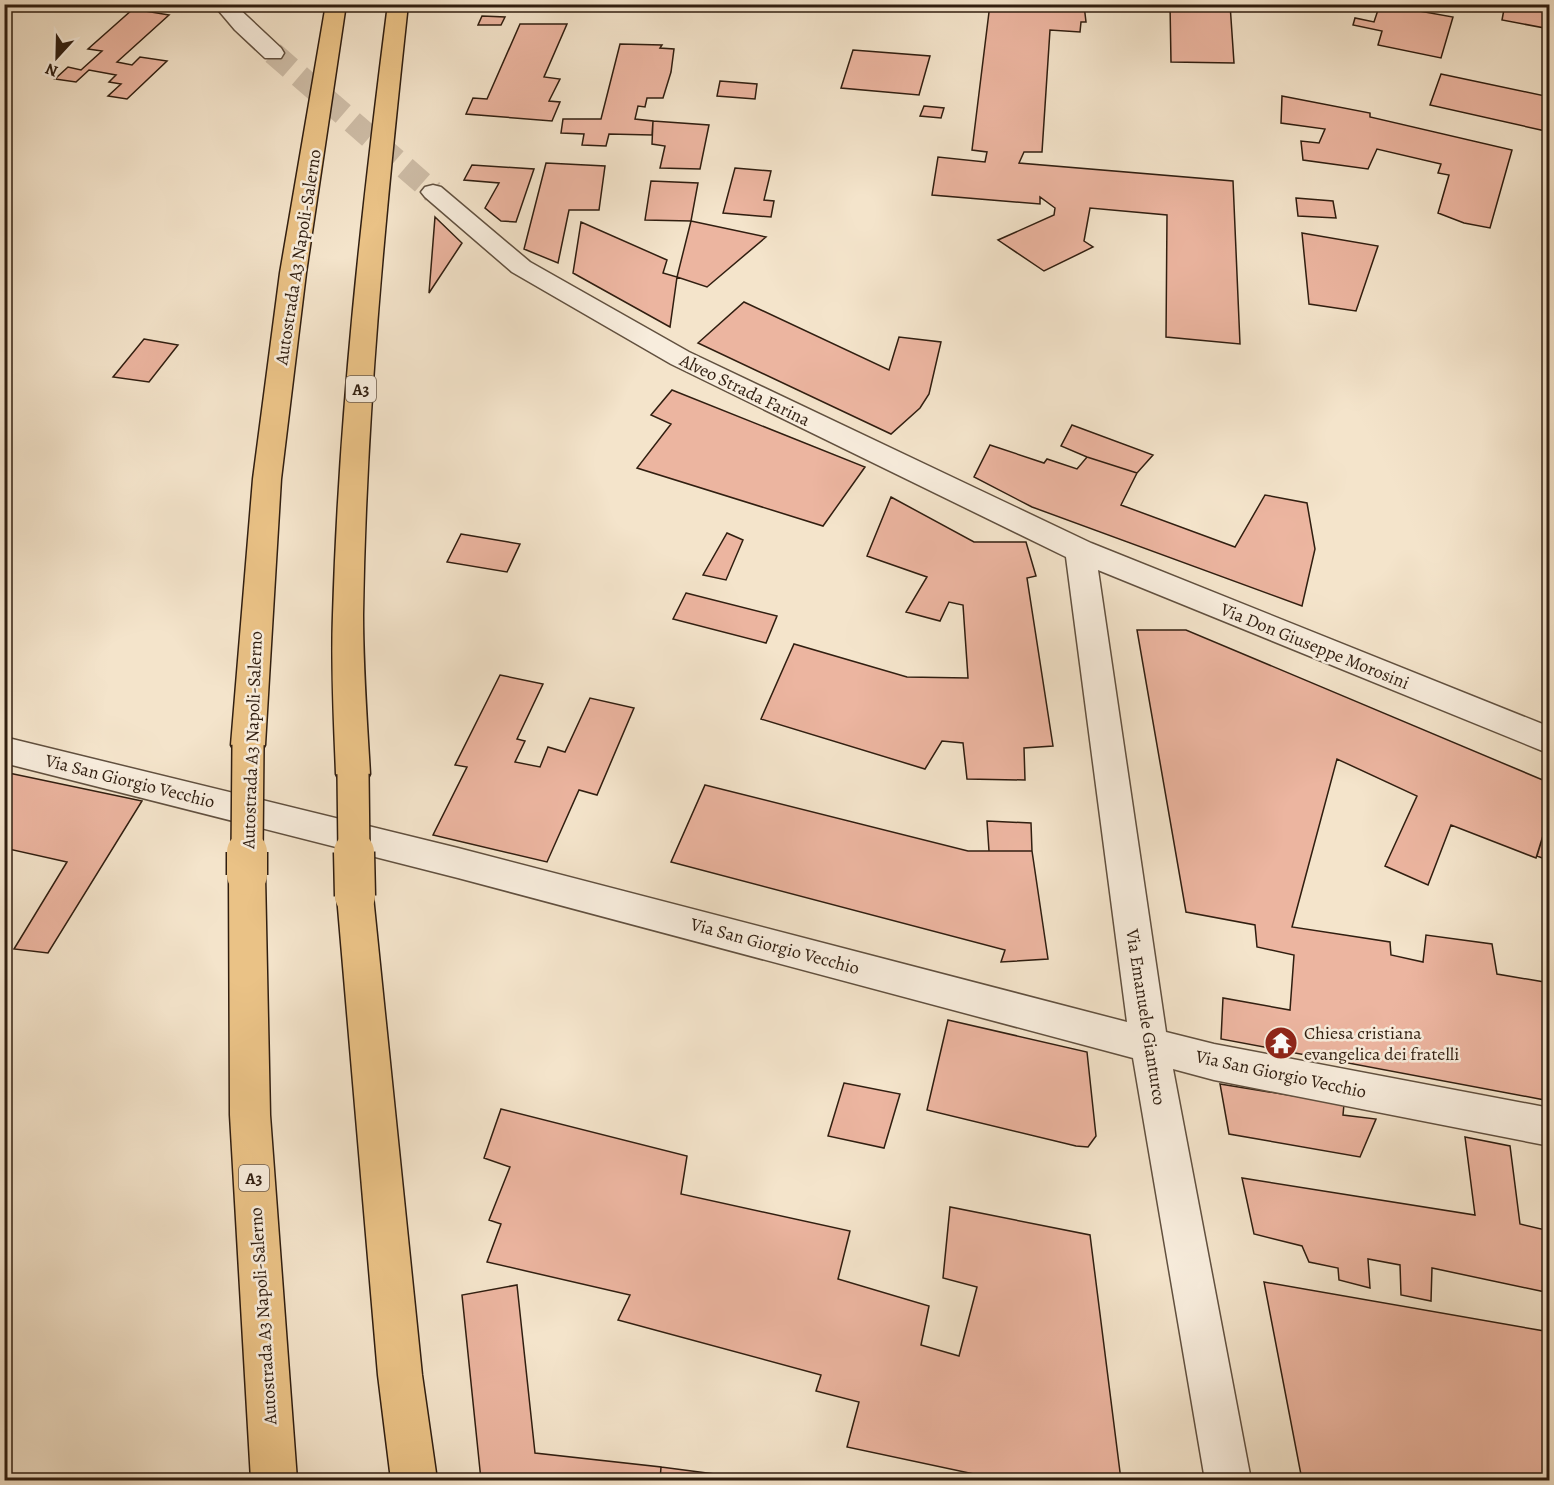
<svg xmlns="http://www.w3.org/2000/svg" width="1554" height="1485" viewBox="0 0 1554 1485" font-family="Alegreya,serif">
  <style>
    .building { fill: #ecb5a0; stroke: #301e10; stroke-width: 1.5 }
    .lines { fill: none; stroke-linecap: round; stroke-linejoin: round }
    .minor-tunnel { stroke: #cdbca6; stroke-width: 23; stroke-dasharray: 23 12; stroke-linecap: butt }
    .minor-casing { stroke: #61503f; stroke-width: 3 }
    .motorway-casing { stroke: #301e10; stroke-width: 3 }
    .minor { fill: #f8eddd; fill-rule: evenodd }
    .motorway { fill: #eac286; fill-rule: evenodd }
    .motorway-bridge-far1-casing { stroke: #301e10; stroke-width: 34; stroke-linecap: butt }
    .motorway-bridge-casing { stroke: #301e10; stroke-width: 43; stroke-linecap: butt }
    .motorway-bridge-far1 { stroke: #eac286; stroke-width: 31 }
    .motorway-bridge { stroke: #eac286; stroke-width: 40 }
    .labels { text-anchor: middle; stroke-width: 5; stroke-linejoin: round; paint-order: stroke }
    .shield { fill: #f8eddd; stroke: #6c5c4e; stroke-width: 1.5 }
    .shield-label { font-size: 16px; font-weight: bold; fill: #301e10 }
    .street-label { font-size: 18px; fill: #301e10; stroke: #f8eddd }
    .poi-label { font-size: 18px; fill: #301e10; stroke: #f8eddd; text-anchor: start }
  </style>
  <rect width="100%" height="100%" fill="#f4e4cb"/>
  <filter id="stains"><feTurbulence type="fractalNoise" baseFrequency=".00333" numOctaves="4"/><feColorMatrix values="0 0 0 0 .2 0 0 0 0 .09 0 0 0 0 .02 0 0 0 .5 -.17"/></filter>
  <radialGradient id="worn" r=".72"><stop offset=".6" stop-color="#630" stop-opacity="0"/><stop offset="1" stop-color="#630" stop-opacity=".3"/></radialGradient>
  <!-- building -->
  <path class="building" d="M 990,4 L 1084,5 L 1086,22 L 1081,22 L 1080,32 L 1050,30 L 1042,152 L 1024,152 L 1019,163 L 1233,181 L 1240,344 L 1166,337 L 1167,215 L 1090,208 L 1084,241 L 1093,247 L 1044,271 L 998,240 L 1054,215 L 1055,208 L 1040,197 L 1040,204 L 932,195 L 938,157 L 985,162 L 987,152 L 972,150 Z
    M 1170,4 L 1230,4 L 1234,63 L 1171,62 Z
    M 1380,4 L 1453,17 L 1441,58 L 1378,45 L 1382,31 L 1353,25 L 1355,18 L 1374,22 Z
    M 1505,4 L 1550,4 L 1550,29 L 1502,20 Z
    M 133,9 L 169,15 L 117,62 L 132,65 L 140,57 L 167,61 L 127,99 L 108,96 L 121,84 L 109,82 L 116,75 L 89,70 L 76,82 L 55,79 L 68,67 L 81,70 L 102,51 L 88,49 Z
    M 482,16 L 505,17 L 501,25 L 478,25 Z
    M 520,24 L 567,24 L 544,77 L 560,79 L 549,101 L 560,102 L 552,121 L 466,114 L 473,98 L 487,99 Z
    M 620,44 L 662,45 L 660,48 L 674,49 L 671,72 L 663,98 L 647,98 L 645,107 L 638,106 L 635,119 L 653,121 L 652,135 L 609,134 L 606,146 L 582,145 L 584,134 L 561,133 L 563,119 L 601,119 Z
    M 853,50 L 930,56 L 919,95 L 841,88 Z
    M 1441,74 L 1550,97 L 1550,132 L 1430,105 Z
    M 720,81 L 757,84 L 755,99 L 717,96 Z
    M 1282,96 L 1370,113 L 1370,117 L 1512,150 L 1490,228 L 1464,223 L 1438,213 L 1449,175 L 1438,173 L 1441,164 L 1377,149 L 1368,169 L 1303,160 L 1301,141 L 1319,143 L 1325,129 L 1281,123 Z
    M 924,106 L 944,108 L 941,118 L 920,116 Z
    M 653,121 L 709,125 L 700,169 L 660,168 L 665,146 L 652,144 Z
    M 546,163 L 605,166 L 599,210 L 569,210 L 558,263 L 524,249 Z
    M 472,165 L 534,169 L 516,222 L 501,221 L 485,208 L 499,183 L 464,180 Z
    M 735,168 L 771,171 L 764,200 L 774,201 L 771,217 L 723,213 Z
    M 651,181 L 698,183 L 691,221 L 645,220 Z
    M 1296,198 L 1333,201 L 1336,218 L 1298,216 Z
    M 435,217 L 462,243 L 429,293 Z
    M 691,221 L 766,237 L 707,287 L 677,277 Z
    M 581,222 L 667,260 L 663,273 L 677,277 L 670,327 L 573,273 Z
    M 1302,233 L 1378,246 L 1356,311 L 1309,304 Z
    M 744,302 L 889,370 L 899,337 L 941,342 L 929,394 L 920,408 L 891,434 L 698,343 Z
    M 144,339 L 178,345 L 149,382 L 113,377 Z
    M 672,390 L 865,467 L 823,526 L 637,468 L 671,424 L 651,415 Z
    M 1072,425 L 1153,455 L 1137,473 L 1087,457 L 1061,446 Z
    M 990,445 L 1044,463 L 1047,459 L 1077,469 L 1087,457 L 1137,473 L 1121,505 L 1235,547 L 1265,495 L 1307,503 L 1315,549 L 1302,606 L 1032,507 L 974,477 Z
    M 891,497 L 974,542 L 1026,542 L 1036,576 L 1027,578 L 1053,746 L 1024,748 L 1025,780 L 967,779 L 963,743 L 942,741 L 925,769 L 761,719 L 794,644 L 907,677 L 968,678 L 963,605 L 949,602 L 940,621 L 906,612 L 927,577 L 867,556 Z
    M 727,533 L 743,540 L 726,580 L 703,575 Z
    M 461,534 L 520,544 L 507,572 L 447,562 Z
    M 686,593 L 777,616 L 766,643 L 673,619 Z
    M 1137,630 L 1186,630 L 1550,783 L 1550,831 L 1545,829 L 1536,858 L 1451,825 L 1428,885 L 1385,866 L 1417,796 L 1337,759 L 1292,927 L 1390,942 L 1391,955 L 1423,962 L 1426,935 L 1492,944 L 1497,974 L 1550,983 L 1550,1101 L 1221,1039 L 1223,998 L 1290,1010 L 1294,955 L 1257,947 L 1255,925 L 1186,912 Z
    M 500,675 L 543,684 L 517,739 L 525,741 L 515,762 L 540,767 L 548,747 L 565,752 L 590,698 L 634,708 L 597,795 L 579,790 L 547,862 L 433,835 L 467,767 L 455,765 Z
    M 4,772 L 142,801 L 48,953 L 14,949 L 67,862 L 4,848 Z
    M 705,785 L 968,851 L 1032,851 L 1048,959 L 1001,962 L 1005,950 L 671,862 Z
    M 987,821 L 1031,823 L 1032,851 L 989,851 Z
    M 1545,829 L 1550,831 L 1550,861 L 1537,856 Z
    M 948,1020 L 1087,1052 L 1096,1136 L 1088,1147 L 1076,1146 L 927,1110 Z
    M 844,1083 L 900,1094 L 884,1148 L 828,1136 Z
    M 1220,1084 L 1344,1104 L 1343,1115 L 1376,1119 L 1360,1157 L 1229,1134 Z
    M 501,1109 L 687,1156 L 681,1194 L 850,1231 L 838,1279 L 929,1306 L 921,1345 L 959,1356 L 977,1287 L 943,1278 L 950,1207 L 1090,1235 L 1121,1480 L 1002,1480 L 847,1447 L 859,1402 L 816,1391 L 821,1375 L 618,1320 L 630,1295 L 487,1262 L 501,1224 L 489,1220 L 510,1167 L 484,1158 Z
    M 1465,1137 L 1510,1146 L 1520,1224 L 1550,1231 L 1550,1293 L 1432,1268 L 1431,1301 L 1401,1295 L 1400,1265 L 1368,1259 L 1370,1288 L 1339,1280 L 1338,1268 L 1309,1262 L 1302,1246 L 1254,1234 L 1242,1178 L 1475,1215 Z
    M 1264,1282 L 1550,1332 L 1550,1480 L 1302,1480 Z
    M 517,1285 L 535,1453 L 661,1467 L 660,1480 L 481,1480 L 462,1295 Z
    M 661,1467 L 761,1480 L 660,1480 Z"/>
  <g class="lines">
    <!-- minor-tunnel -->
    <path class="minor-tunnel" d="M 273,53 L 433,192"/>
    <defs>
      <path id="minor" d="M 213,4 L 234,4 L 281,48 L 284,53 L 281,58 L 265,58 L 235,30 Z
        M 433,185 L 441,187 L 530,262 L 689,352 L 1091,543 L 1550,727 L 1550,754 L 1098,570 L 1166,1032 L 1214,1044 L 1550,1108 L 1550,1146 L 1214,1080 L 1173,1069 L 1251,1480 L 1205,1480 L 1133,1058 L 458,878 L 4,763 L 4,737 L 458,848 L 1127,1022 L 1066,557 L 671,364 L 512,272 L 425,197 L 421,192 L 425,187 Z"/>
      <path id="motorway" d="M 326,4 L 346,4 L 306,273 L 281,479 L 265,745 L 260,754 L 248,758 L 236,754 L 231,745 L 253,479 L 280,273 Z
        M 388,4 L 408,4 C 386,207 366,411 363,615 C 363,668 367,721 370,774 L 365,784 L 353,788 L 341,784 L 336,774 C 334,721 331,668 333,615 C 339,411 362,207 388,4 Z
        M 247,860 L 259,864 L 265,875 L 270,1115 L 297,1480 L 251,1480 L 230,1115 L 229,875 L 235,864 Z
        M 355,881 L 368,885 L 373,896 L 422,1375 L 437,1480 L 391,1480 L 378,1375 L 337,896 L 342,885 Z"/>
    </defs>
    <!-- minor casing -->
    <use href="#minor" class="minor-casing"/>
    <!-- motorway casing -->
    <use href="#motorway" class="motorway-casing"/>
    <!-- minor -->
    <use href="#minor" class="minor"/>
    <!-- motorway -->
    <use href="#motorway" class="motorway"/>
    <defs>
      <path id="motorway-bridge-far1" d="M 353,774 L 354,854
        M 247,854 L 248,745"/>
      <path id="motorway-bridge" d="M 354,852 L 355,896
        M 247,875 L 247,852"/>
    </defs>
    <!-- motorway-bridge-far1 casing -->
    <use href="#motorway-bridge-far1" class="motorway-bridge-far1-casing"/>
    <!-- motorway-bridge casing -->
    <use href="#motorway-bridge" class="motorway-bridge-casing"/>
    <!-- motorway-bridge-far1 -->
    <use href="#motorway-bridge-far1" class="motorway-bridge-far1"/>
    <!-- motorway-bridge -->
    <use href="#motorway-bridge" class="motorway-bridge"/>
  </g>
  <!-- icons -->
  <defs>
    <symbol id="temple-disc" viewBox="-11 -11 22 22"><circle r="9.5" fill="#8f2418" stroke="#f8eddd"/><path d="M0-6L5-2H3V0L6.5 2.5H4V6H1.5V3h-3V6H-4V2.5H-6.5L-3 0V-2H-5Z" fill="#fff"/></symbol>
  </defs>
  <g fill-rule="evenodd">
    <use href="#temple-disc" x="1262" y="1024" width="38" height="38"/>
  </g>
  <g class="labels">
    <!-- shield labels -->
    <g class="shield">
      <rect x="346" y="376" width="30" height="26" rx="4.5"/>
      <rect x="239" y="1165" width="30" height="26" rx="4.5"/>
    </g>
    <g class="shield-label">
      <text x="361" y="395">A3</text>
      <text x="254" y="1184">A3</text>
    </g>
    <!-- street labels -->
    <g class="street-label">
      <text transform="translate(298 257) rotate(-81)" y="6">Autostrada A3 Napoli-Salerno</text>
      <text transform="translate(745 390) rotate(26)" y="6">Alveo Strada Farina</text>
      <text transform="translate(1315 646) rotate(22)" y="6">Via Don Giuseppe Morosini</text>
      <text transform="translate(252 740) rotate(-88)" y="6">Autostrada A3 Napoli-Salerno</text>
      <text transform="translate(130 781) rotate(14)" y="6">Via San Giorgio Vecchio</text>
      <text transform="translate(775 946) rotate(15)" y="6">Via San Giorgio Vecchio</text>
      <text transform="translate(1146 1017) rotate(81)" y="6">Via Emanuele Gianturco</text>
      <text transform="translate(1281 1074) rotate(12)" y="6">Via San Giorgio Vecchio</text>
      <text transform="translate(263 1316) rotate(-94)" y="6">Autostrada A3 Napoli-Salerno</text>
    </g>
    <!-- poi labels -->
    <g class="poi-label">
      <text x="1304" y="1039">Chiesa cristiana<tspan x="1304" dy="21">evangelica dei fratelli</tspan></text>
    </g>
  </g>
  <!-- margin -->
  <rect width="1554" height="1485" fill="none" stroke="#f4e4cb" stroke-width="24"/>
  <rect x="6" y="6" width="1542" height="1473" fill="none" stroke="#301e10" stroke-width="3"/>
  <rect x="12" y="12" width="1530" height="1461" fill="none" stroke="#301e10" stroke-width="1.5"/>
  <!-- north arrow -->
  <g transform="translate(57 57) rotate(202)" stroke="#f8eddd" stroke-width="4.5" paint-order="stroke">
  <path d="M0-4.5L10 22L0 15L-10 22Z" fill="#301e10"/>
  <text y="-9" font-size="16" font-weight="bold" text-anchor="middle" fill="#301e10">N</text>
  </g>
  <rect width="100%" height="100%" filter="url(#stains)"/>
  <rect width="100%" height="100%" fill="url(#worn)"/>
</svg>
